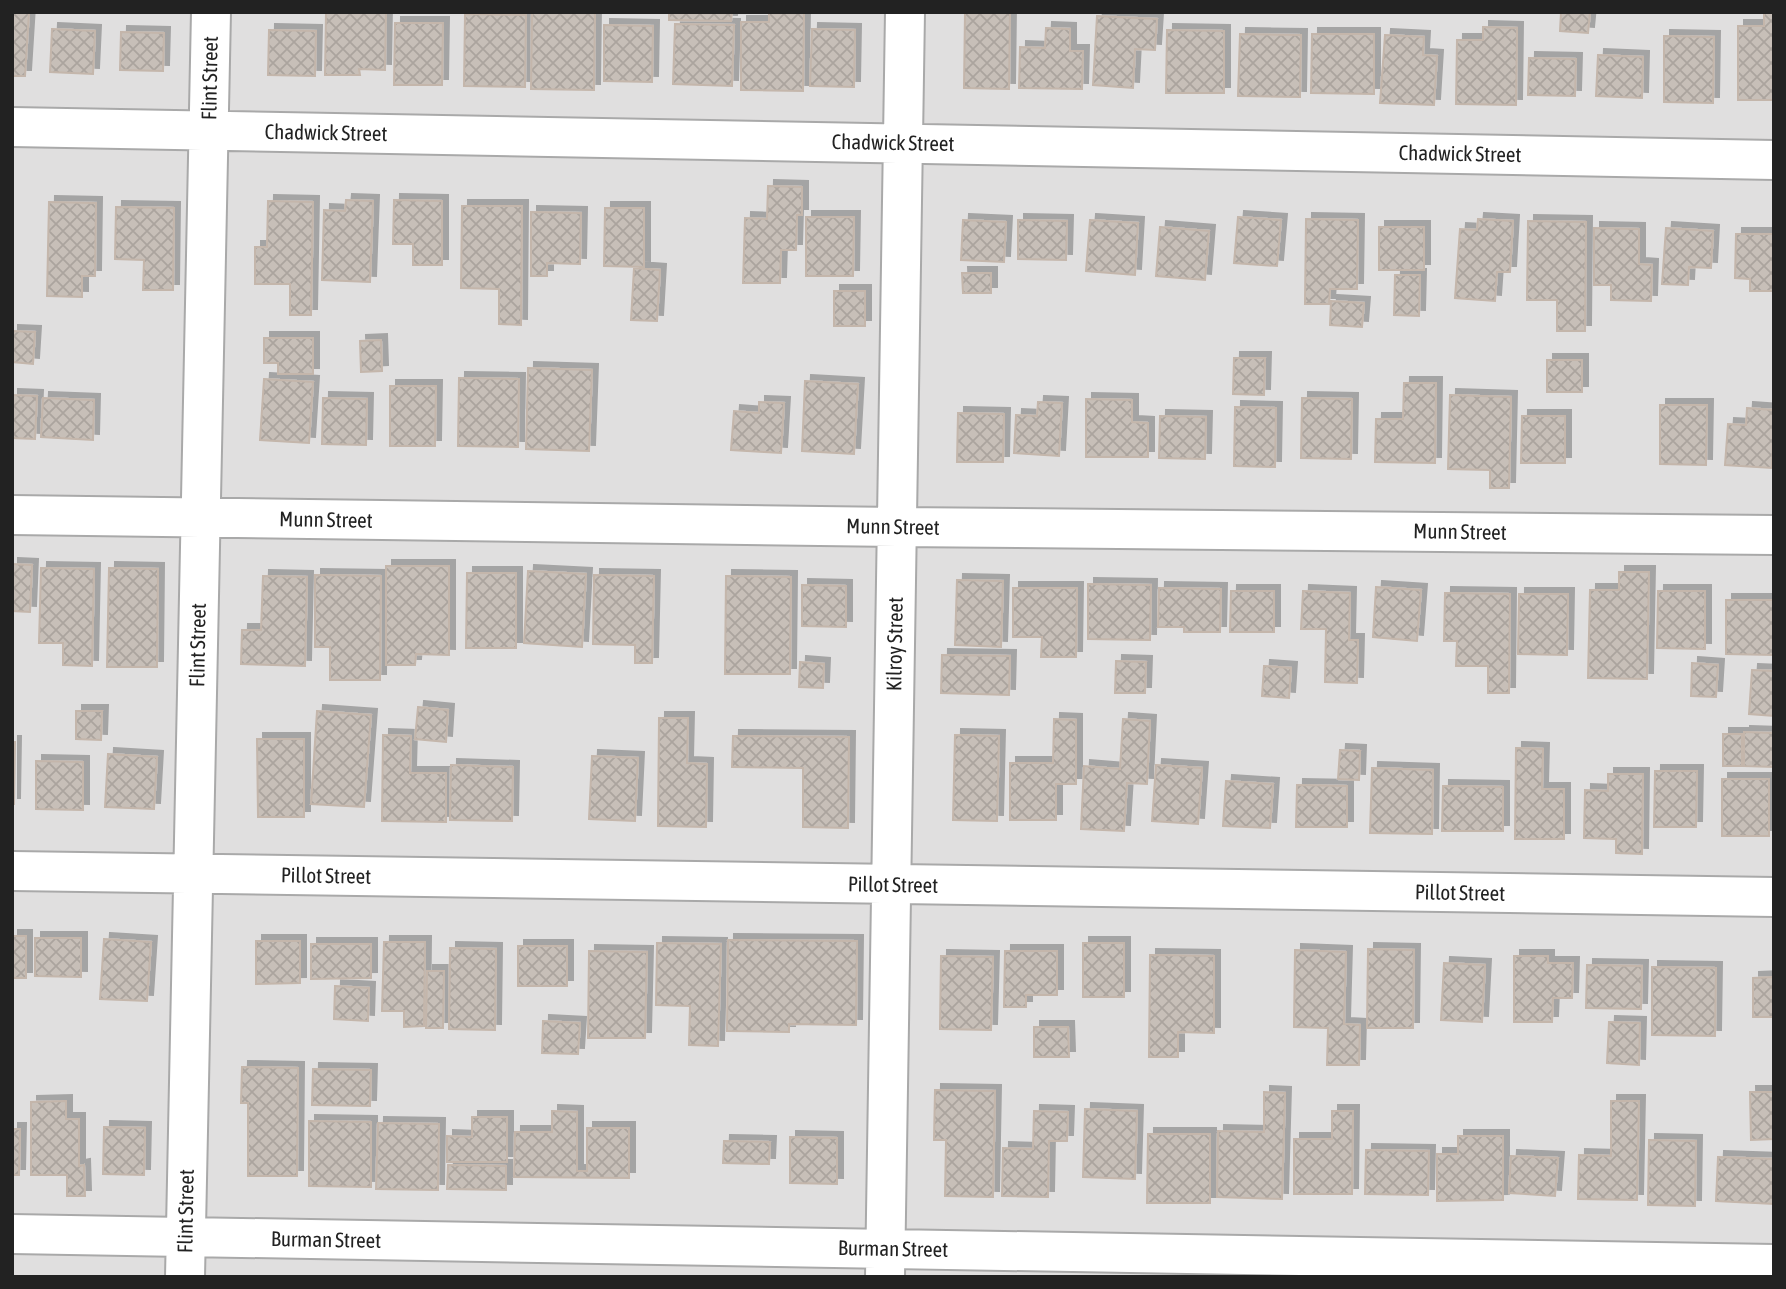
<svg xmlns="http://www.w3.org/2000/svg" width="1786" height="1289" viewBox="0 0 1786 1289" font-family="'Asap Condensed',sans-serif">
  <style>
    .residential { fill: #e0dfdf }
    .building { fill: url(#building-cross-hatch); stroke: #c4b6ab; stroke-width: 2; filter: url(#shadow) }
    .lines { fill: none; stroke-linecap: round; stroke-linejoin: round }
    .minor-casing { stroke: #a9a9a9; stroke-width: 42 }
    .minor { stroke: #fff; stroke-width: 38 }
    .labels { text-anchor: middle; stroke-width: 5; stroke-linejoin: round; paint-order: stroke }
    .street-label { font-size: 21px; fill: #222; stroke: #fff }
  </style>
  <defs>
    <pattern id="building-cross-hatch" width="8" height="8" patternUnits="userSpaceOnUse" patternTransform="scale(1.75)"><rect width="8" height="8" fill="#c7bfb8"/><path d="M0 0l8 8M0 8l8-8" fill="none" stroke="#aba49e"/></pattern>
    <filter id="shadow"><feDropShadow dx="6" dy="-6" stdDeviation="0" flood-color="#0004"/></filter>
  </defs>
  <rect width="100%" height="100%" fill="#f2efe9"/>
  <!-- residential -->
  <path class="residential" d="M 12,12 L 1774,12 L 1774,1277 L 12,1277 Z"/>
  <!-- building -->
  <path class="building" d="M 12,12 L 29,12 L 25,76 L 12,76 Z
    M 326,12 L 386,12 L 385,70 L 359,69 L 360,75 L 325,75 Z
    M 532,12 L 595,12 L 594,90 L 531,89 Z
    M 669,12 L 732,12 L 731,21 L 669,20 Z
    M 769,12 L 804,12 L 803,91 L 741,90 L 741,22 L 769,22 Z
    M 965,12 L 1010,12 L 1009,89 L 964,88 Z
    M 1561,12 L 1590,12 L 1588,33 L 1560,31 Z
    M 1764,12 L 1774,12 L 1774,100 L 1738,100 L 1738,26 L 1764,26 Z
    M 465,14 L 526,15 L 525,87 L 464,86 Z
    M 1097,16 L 1157,19 L 1155,50 L 1135,49 L 1133,88 L 1093,85 Z
    M 395,23 L 443,23 L 442,85 L 394,85 Z
    M 675,24 L 734,25 L 732,86 L 673,84 Z
    M 604,25 L 653,26 L 652,82 L 604,81 Z
    M 1483,27 L 1517,28 L 1516,105 L 1456,104 L 1457,40 L 1483,40 Z
    M 1046,28 L 1070,29 L 1070,51 L 1083,51 L 1082,89 L 1019,88 L 1020,47 L 1045,48 Z
    M 52,29 L 95,31 L 93,74 L 50,72 Z
    M 812,29 L 855,30 L 854,87 L 810,86 Z
    M 269,30 L 316,31 L 315,76 L 268,75 Z
    M 1167,30 L 1224,31 L 1224,93 L 1166,93 Z
    M 121,32 L 164,33 L 163,71 L 120,70 Z
    M 1240,34 L 1301,35 L 1300,97 L 1238,96 Z
    M 1312,34 L 1374,34 L 1374,94 L 1311,93 Z
    M 1385,35 L 1424,37 L 1423,55 L 1437,56 L 1434,105 L 1380,103 Z
    M 1664,36 L 1714,37 L 1713,103 L 1664,102 Z
    M 1598,55 L 1643,57 L 1642,98 L 1596,96 Z
    M 1529,58 L 1576,59 L 1575,96 L 1528,95 Z
    M 768,186 L 802,187 L 802,215 L 797,215 L 796,250 L 781,250 L 780,283 L 743,283 L 745,218 L 767,219 Z
    M 346,200 L 373,201 L 370,282 L 322,280 L 324,210 L 345,211 Z
    M 394,200 L 442,201 L 442,265 L 413,265 L 413,244 L 393,244 Z
    M 268,201 L 313,202 L 311,315 L 290,315 L 290,284 L 255,284 L 255,247 L 267,247 Z
    M 49,202 L 96,203 L 95,276 L 82,276 L 82,297 L 47,296 Z
    M 462,206 L 522,206 L 521,325 L 499,324 L 499,289 L 461,288 Z
    M 116,207 L 174,208 L 173,290 L 143,290 L 144,260 L 115,259 Z
    M 605,208 L 644,208 L 644,267 L 604,266 Z
    M 531,212 L 581,213 L 580,264 L 547,263 L 547,276 L 531,276 Z
    M 806,217 L 854,217 L 853,276 L 806,276 Z
    M 1238,217 L 1281,220 L 1277,266 L 1234,263 Z
    M 1306,219 L 1358,220 L 1357,289 L 1330,289 L 1329,304 L 1305,304 Z
    M 1478,219 L 1513,221 L 1510,272 L 1497,272 L 1495,301 L 1455,298 L 1460,229 L 1477,230 Z
    M 963,220 L 1006,222 L 1004,262 L 961,260 Z
    M 1018,220 L 1067,221 L 1066,260 L 1018,259 Z
    M 1090,220 L 1138,223 L 1135,275 L 1086,271 Z
    M 1528,221 L 1586,222 L 1585,331 L 1557,331 L 1557,300 L 1527,300 Z
    M 1160,227 L 1209,231 L 1205,280 L 1156,276 Z
    M 1379,227 L 1424,227 L 1424,270 L 1379,270 Z
    M 1594,228 L 1639,229 L 1639,264 L 1652,265 L 1651,301 L 1611,300 L 1611,285 L 1594,285 Z
    M 1666,228 L 1713,231 L 1711,268 L 1689,267 L 1688,285 L 1662,284 Z
    M 1736,234 L 1774,234 L 1774,291 L 1750,291 L 1750,279 L 1735,278 Z
    M 634,268 L 660,270 L 657,321 L 631,320 Z
    M 962,273 L 991,273 L 991,293 L 963,293 Z
    M 1395,275 L 1420,275 L 1419,316 L 1394,315 Z
    M 834,291 L 865,291 L 865,326 L 834,326 Z
    M 1331,301 L 1364,303 L 1362,327 L 1330,325 Z
    M 12,331 L 35,332 L 33,364 L 12,362 Z
    M 264,338 L 313,338 L 313,374 L 278,374 L 278,363 L 264,363 Z
    M 381,340 L 382,371 L 361,372 L 360,341 Z
    M 1234,358 L 1265,358 L 1264,395 L 1233,394 Z
    M 1547,360 L 1582,360 L 1582,392 L 1547,392 Z
    M 528,368 L 592,370 L 589,451 L 526,449 Z
    M 459,378 L 519,379 L 518,447 L 458,446 Z
    M 264,379 L 313,382 L 309,443 L 260,440 Z
    M 805,381 L 858,384 L 854,454 L 802,451 Z
    M 1404,383 L 1436,383 L 1435,463 L 1375,462 L 1376,419 L 1403,419 Z
    M 390,386 L 436,386 L 435,446 L 390,446 Z
    M 12,395 L 37,396 L 35,439 L 12,438 Z
    M 1450,395 L 1511,397 L 1509,488 L 1490,488 L 1490,470 L 1448,469 Z
    M 43,398 L 94,400 L 93,440 L 41,437 Z
    M 323,398 L 367,399 L 366,445 L 322,444 Z
    M 1302,398 L 1352,399 L 1351,459 L 1301,458 Z
    M 1086,399 L 1132,400 L 1132,422 L 1148,423 L 1148,457 L 1086,457 Z
    M 759,402 L 784,403 L 781,453 L 731,450 L 734,411 L 759,413 Z
    M 1038,402 L 1062,403 L 1059,456 L 1014,453 L 1016,415 L 1037,416 Z
    M 1660,405 L 1707,405 L 1706,465 L 1660,464 Z
    M 1235,407 L 1276,408 L 1275,467 L 1234,466 Z
    M 1747,408 L 1774,410 L 1772,468 L 1725,465 L 1728,424 L 1746,425 Z
    M 958,413 L 1004,414 L 1003,462 L 957,462 Z
    M 1160,416 L 1206,417 L 1205,459 L 1159,458 Z
    M 1522,416 L 1565,416 L 1565,463 L 1521,463 Z
    M 12,564 L 32,565 L 30,612 L 12,611 Z
    M 386,566 L 449,566 L 449,655 L 416,654 L 415,665 L 386,665 Z
    M 41,568 L 94,569 L 92,666 L 63,665 L 63,643 L 39,643 Z
    M 109,568 L 158,569 L 157,667 L 107,667 Z
    M 528,571 L 586,574 L 582,647 L 524,643 Z
    M 1619,572 L 1649,572 L 1647,679 L 1588,678 L 1590,590 L 1619,590 Z
    M 467,573 L 516,573 L 516,648 L 466,648 Z
    M 315,575 L 381,576 L 380,680 L 330,680 L 330,647 L 315,647 Z
    M 594,575 L 654,576 L 652,663 L 635,663 L 635,645 L 593,644 Z
    M 263,576 L 307,577 L 305,666 L 241,664 L 242,630 L 261,630 Z
    M 726,576 L 791,577 L 790,674 L 725,674 Z
    M 957,580 L 1003,581 L 1001,647 L 955,645 Z
    M 1088,584 L 1151,585 L 1150,640 L 1088,639 Z
    M 802,585 L 846,586 L 846,627 L 802,626 Z
    M 1376,587 L 1421,590 L 1417,641 L 1373,637 Z
    M 1013,588 L 1077,588 L 1076,657 L 1041,657 L 1042,637 L 1013,637 Z
    M 1159,588 L 1221,589 L 1220,632 L 1184,632 L 1184,627 L 1158,627 Z
    M 1231,591 L 1274,591 L 1274,632 L 1230,632 Z
    M 1303,591 L 1350,593 L 1349,640 L 1358,640 L 1357,683 L 1325,682 L 1326,629 L 1301,629 Z
    M 1658,591 L 1705,591 L 1705,649 L 1657,648 Z
    M 1445,593 L 1510,594 L 1509,693 L 1488,693 L 1488,666 L 1456,666 L 1457,641 L 1444,641 Z
    M 1519,594 L 1568,594 L 1567,655 L 1518,654 Z
    M 1726,600 L 1774,600 L 1774,655 L 1726,654 Z
    M 942,655 L 1010,656 L 1009,695 L 941,693 Z
    M 1116,661 L 1146,662 L 1145,693 L 1115,693 Z
    M 800,662 L 824,664 L 823,688 L 799,687 Z
    M 1692,663 L 1718,665 L 1716,697 L 1691,696 Z
    M 1264,666 L 1291,668 L 1289,698 L 1262,696 Z
    M 1752,670 L 1774,671 L 1774,716 L 1749,714 Z
    M 418,707 L 448,710 L 446,742 L 415,739 Z
    M 76,711 L 102,711 L 101,740 L 76,739 Z
    M 317,711 L 371,715 L 364,807 L 311,804 Z
    M 659,718 L 688,718 L 687,763 L 707,764 L 706,827 L 658,826 Z
    M 1054,719 L 1076,720 L 1076,784 L 1056,784 L 1056,820 L 1010,820 L 1010,763 L 1053,763 Z
    M 1123,719 L 1150,721 L 1147,784 L 1127,783 L 1124,831 L 1081,829 L 1084,766 L 1120,769 Z
    M 1744,732 L 1774,733 L 1774,767 L 1744,766 Z
    M 1723,734 L 1742,734 L 1742,766 L 1723,766 Z
    M 383,735 L 411,736 L 410,773 L 446,773 L 446,822 L 382,821 Z
    M 955,735 L 999,736 L 997,821 L 953,820 Z
    M 733,736 L 849,737 L 848,828 L 803,827 L 803,768 L 732,767 Z
    M 257,739 L 304,739 L 304,817 L 258,817 Z
    M 12,742 L 15,742 L 14,804 L 12,804 Z
    M 1516,748 L 1543,749 L 1542,789 L 1564,789 L 1564,839 L 1515,839 Z
    M 1340,750 L 1360,751 L 1359,780 L 1338,779 Z
    M 108,754 L 157,757 L 154,809 L 105,807 Z
    M 592,756 L 638,758 L 635,821 L 589,819 Z
    M 36,761 L 83,762 L 83,810 L 36,809 Z
    M 451,765 L 513,767 L 512,821 L 450,820 Z
    M 1156,765 L 1202,768 L 1198,824 L 1152,821 Z
    M 1372,768 L 1433,770 L 1432,834 L 1370,833 Z
    M 1655,771 L 1697,771 L 1696,827 L 1654,827 Z
    M 1608,774 L 1643,774 L 1642,854 L 1616,853 L 1616,839 L 1584,838 L 1585,790 L 1608,791 Z
    M 1722,779 L 1769,779 L 1769,836 L 1722,836 Z
    M 1226,781 L 1273,784 L 1270,828 L 1223,826 Z
    M 1297,785 L 1347,786 L 1347,827 L 1296,827 Z
    M 1443,786 L 1503,787 L 1503,831 L 1442,831 Z
    M 12,936 L 26,936 L 26,978 L 12,978 Z
    M 35,938 L 81,938 L 81,977 L 35,976 Z
    M 104,939 L 151,942 L 147,1001 L 100,999 Z
    M 728,940 L 857,941 L 856,1025 L 789,1024 L 789,1032 L 727,1031 Z
    M 256,941 L 300,941 L 300,983 L 256,984 Z
    M 384,942 L 425,942 L 424,1026 L 404,1027 L 404,1011 L 382,1011 Z
    M 657,943 L 721,944 L 718,1046 L 689,1045 L 690,1006 L 656,1005 Z
    M 1083,943 L 1124,943 L 1124,997 L 1083,997 Z
    M 311,944 L 371,944 L 371,978 L 311,979 Z
    M 518,946 L 567,946 L 567,986 L 518,986 Z
    M 450,948 L 496,949 L 495,1030 L 449,1029 Z
    M 1368,949 L 1414,950 L 1413,1028 L 1367,1028 Z
    M 1295,950 L 1346,952 L 1344,1024 L 1360,1025 L 1359,1065 L 1327,1065 L 1328,1028 L 1294,1027 Z
    M 589,951 L 647,952 L 645,1038 L 588,1038 Z
    M 1005,951 L 1057,951 L 1057,995 L 1026,995 L 1026,1007 L 1004,1007 Z
    M 1150,955 L 1214,956 L 1214,1033 L 1178,1032 L 1178,1057 L 1149,1057 Z
    M 941,956 L 993,957 L 991,1030 L 940,1029 Z
    M 1514,956 L 1548,956 L 1548,963 L 1573,963 L 1572,998 L 1553,998 L 1552,1022 L 1514,1022 Z
    M 1444,963 L 1485,965 L 1482,1022 L 1441,1020 Z
    M 1587,965 L 1642,966 L 1641,1009 L 1586,1008 Z
    M 1652,967 L 1716,968 L 1715,1036 L 1652,1035 Z
    M 427,971 L 444,971 L 443,1028 L 426,1028 Z
    M 1774,977 L 1774,1017 L 1753,1017 L 1753,978 Z
    M 335,986 L 369,988 L 368,1021 L 334,1019 Z
    M 543,1021 L 580,1023 L 578,1054 L 542,1053 Z
    M 1609,1022 L 1640,1023 L 1639,1065 L 1607,1063 Z
    M 1034,1027 L 1068,1027 L 1069,1057 L 1034,1057 Z
    M 242,1067 L 298,1068 L 297,1176 L 248,1176 L 248,1103 L 241,1103 Z
    M 313,1069 L 371,1070 L 370,1106 L 312,1105 Z
    M 935,1090 L 995,1091 L 993,1197 L 945,1196 L 946,1140 L 934,1140 Z
    M 1264,1092 L 1285,1093 L 1282,1199 L 1217,1197 L 1218,1131 L 1264,1132 Z
    M 1750,1092 L 1774,1092 L 1774,1139 L 1751,1140 Z
    M 66,1101 L 66,1119 L 79,1119 L 79,1166 L 84,1165 L 85,1196 L 67,1196 L 67,1175 L 31,1175 L 31,1102 Z
    M 1611,1101 L 1639,1101 L 1637,1200 L 1578,1199 L 1579,1155 L 1611,1156 Z
    M 1085,1109 L 1137,1111 L 1135,1179 L 1083,1177 Z
    M 552,1111 L 577,1112 L 577,1171 L 587,1171 L 587,1128 L 629,1128 L 629,1178 L 514,1177 L 515,1132 L 552,1132 Z
    M 1034,1111 L 1068,1112 L 1067,1141 L 1049,1141 L 1048,1197 L 1002,1196 L 1003,1148 L 1033,1149 Z
    M 1332,1111 L 1353,1111 L 1352,1194 L 1294,1194 L 1294,1139 L 1332,1139 Z
    M 472,1117 L 507,1117 L 507,1162 L 447,1162 L 447,1136 L 472,1137 Z
    M 309,1121 L 371,1122 L 371,1187 L 309,1186 Z
    M 378,1123 L 439,1124 L 438,1190 L 376,1189 Z
    M 104,1127 L 145,1128 L 144,1175 L 103,1174 Z
    M 12,1129 L 20,1129 L 19,1175 L 12,1175 Z
    M 1148,1134 L 1210,1134 L 1210,1203 L 1147,1203 Z
    M 1458,1136 L 1503,1136 L 1503,1200 L 1437,1201 L 1437,1154 L 1458,1154 Z
    M 790,1137 L 837,1138 L 837,1184 L 790,1183 Z
    M 1649,1140 L 1696,1141 L 1695,1206 L 1648,1205 Z
    M 724,1141 L 770,1142 L 769,1164 L 723,1163 Z
    M 1366,1150 L 1429,1151 L 1428,1195 L 1365,1194 Z
    M 1511,1156 L 1558,1158 L 1555,1196 L 1509,1193 Z
    M 1718,1157 L 1774,1159 L 1774,1204 L 1716,1201 Z
    M 448,1165 L 506,1166 L 506,1190 L 447,1189 Z"/>
  <g class="lines">
    <defs>
      <path id="minor" d="M 12,127 L 1774,160
        M 12,515 L 897,527 L 1774,535
        M 12,871 L 1774,897
        M 12,1234 L 1774,1264
        M 185,1277 L 211,12
        M 885,1277 L 905,12"/>
    </defs>
    <!-- minor casing -->
    <use href="#minor" class="minor-casing"/>
    <!-- minor -->
    <use href="#minor" class="minor"/>
  </g>
  <g class="labels">
    <!-- street labels -->
    <g class="street-label">
      <text transform="translate(210 78) rotate(-89)" y="7">Flint Street</text>
      <text transform="translate(326 133) rotate(1)" y="7">Chadwick Street</text>
      <text transform="translate(893 143) rotate(1)" y="7">Chadwick Street</text>
      <text transform="translate(1460 154) rotate(1)" y="7">Chadwick Street</text>
      <text transform="translate(326 520) rotate(1)" y="7">Munn Street</text>
      <text transform="translate(893 527) rotate(1)" y="7">Munn Street</text>
      <text transform="translate(1460 532) rotate(1)" y="7">Munn Street</text>
      <text transform="translate(895 644) rotate(-89)" y="7">Kilroy Street</text>
      <text transform="translate(198 645) rotate(-89)" y="7">Flint Street</text>
      <text transform="translate(326 876) rotate(1)" y="7">Pillot Street</text>
      <text transform="translate(893 885) rotate(1)" y="7">Pillot Street</text>
      <text transform="translate(1460 893) rotate(1)" y="7">Pillot Street</text>
      <text transform="translate(186 1211) rotate(-89)" y="7">Flint Street</text>
      <text transform="translate(326 1240) rotate(1)" y="7">Burman Street</text>
      <text transform="translate(893 1249) rotate(1)" y="7">Burman Street</text>
    </g>
  </g>
  <!-- border -->
  <rect width="1786" height="1289" fill="none" stroke="#222222" stroke-width="28"/>
</svg>
